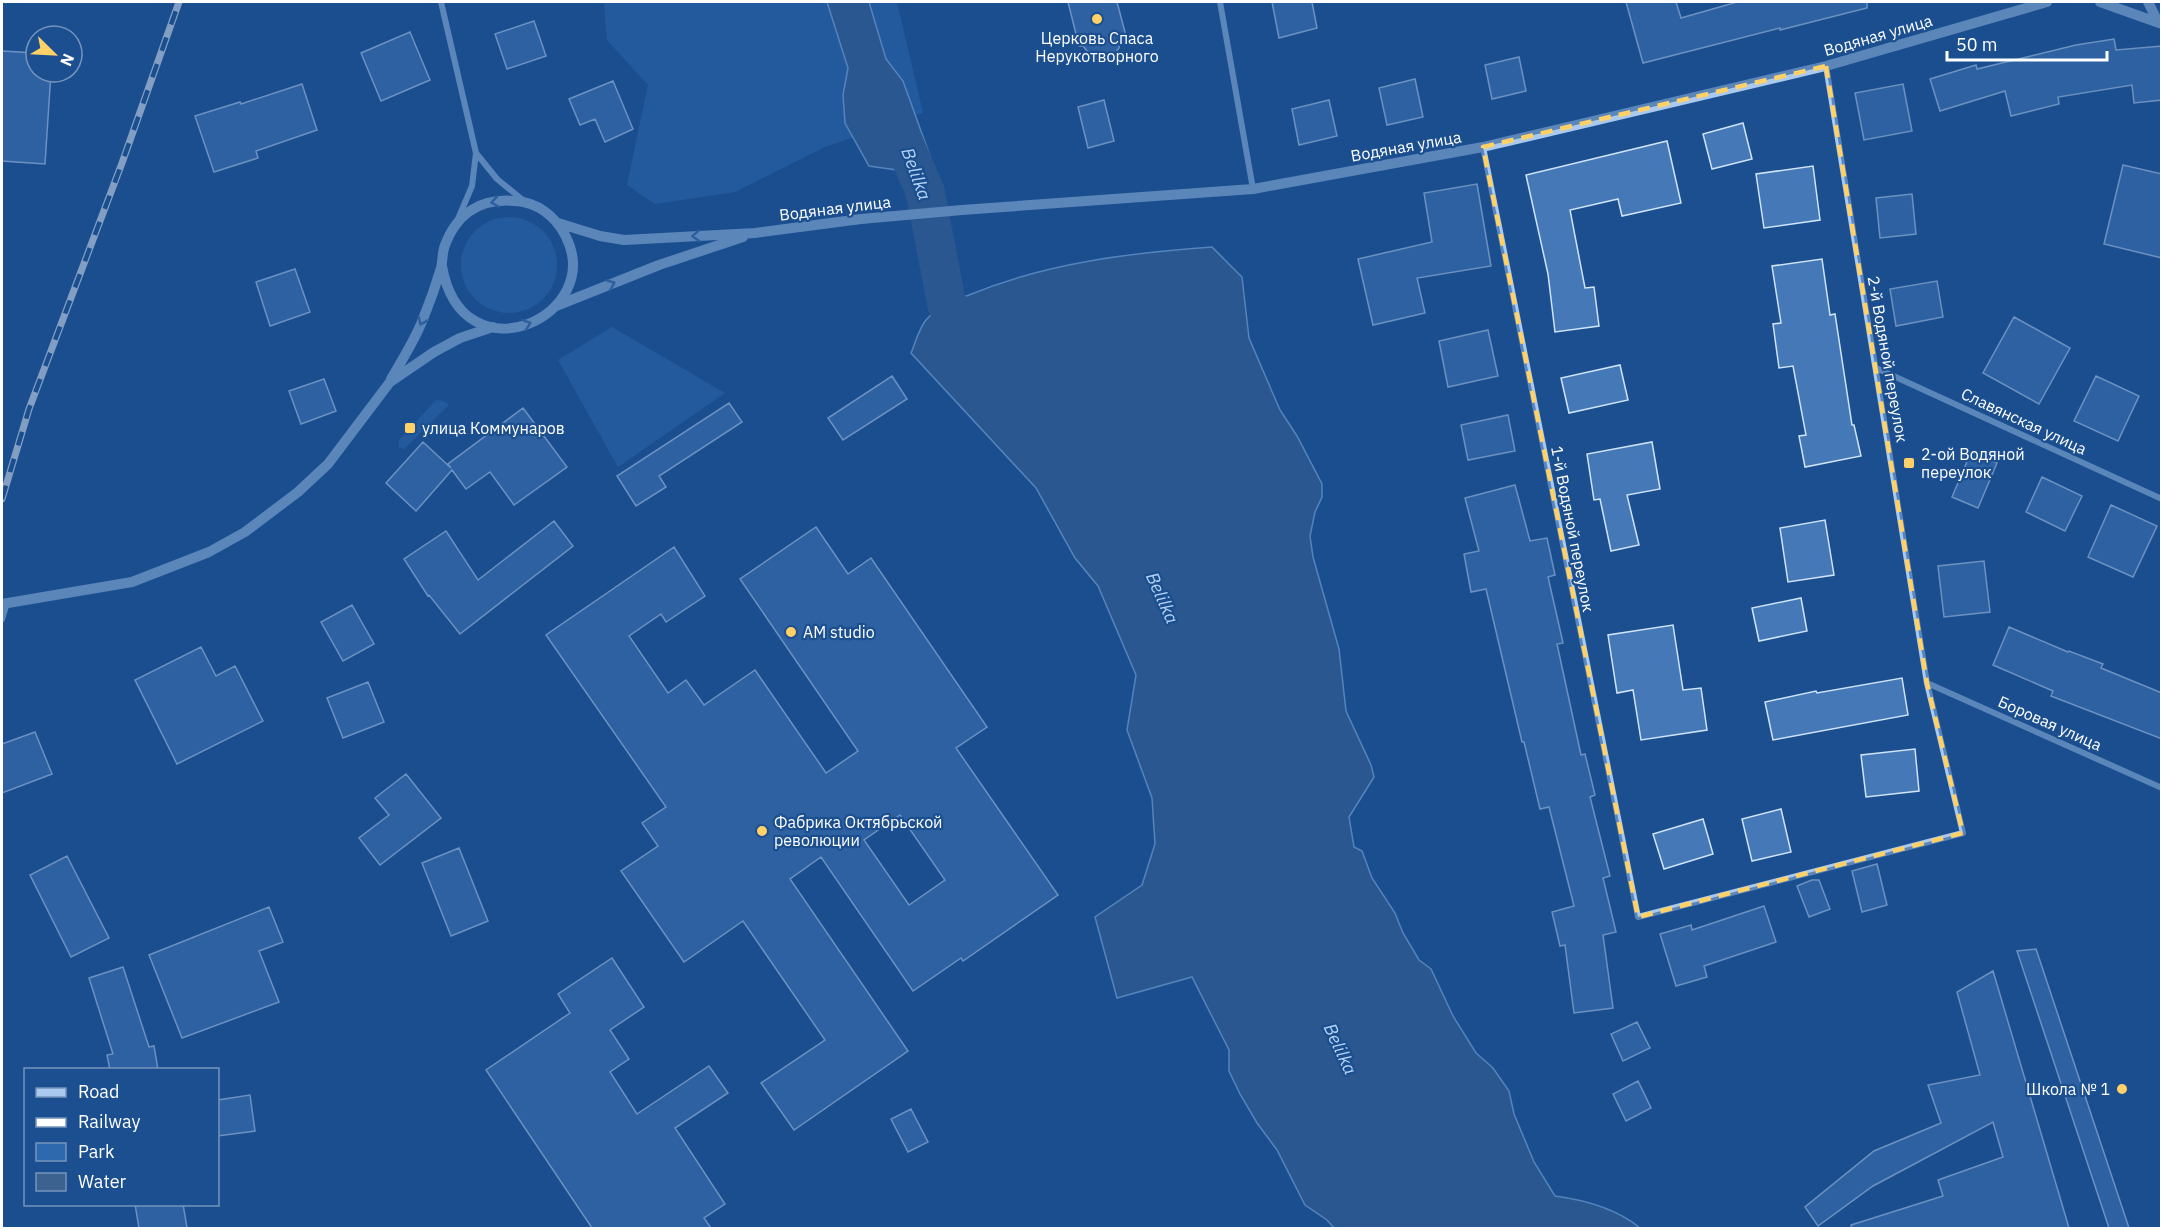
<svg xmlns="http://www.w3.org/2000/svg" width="2163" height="1230" viewBox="0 0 2163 1230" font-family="'IBM Plex Sans',sans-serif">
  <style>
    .green { fill: #2e69ad }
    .water { fill: #3c6290; stroke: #9cc4f0; stroke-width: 1.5 }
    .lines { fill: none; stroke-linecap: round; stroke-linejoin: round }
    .river { stroke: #3c6290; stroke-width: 39 }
    .building { fill: #4478b7; stroke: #cfe3fa; stroke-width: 1.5; fill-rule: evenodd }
    .minor { stroke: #a9c9ee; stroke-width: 6 }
    .tertiary { stroke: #a9c9ee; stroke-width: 10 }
    .rail-casing { stroke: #fff; stroke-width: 7 }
    .rail { stroke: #1b4f8f; stroke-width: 4.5; stroke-dasharray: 14; stroke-linecap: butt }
    .oneway { stroke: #4674ac }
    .marked { fill: none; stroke: #ffd166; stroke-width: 4.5; stroke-dasharray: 12 8; stroke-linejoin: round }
    .poi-dot { fill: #ffd166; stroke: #1b4f8f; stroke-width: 2 }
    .labels { text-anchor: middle; stroke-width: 4.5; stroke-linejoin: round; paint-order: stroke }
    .street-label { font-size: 16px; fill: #fff; stroke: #1b4f8f }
    .poi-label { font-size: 16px; fill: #fff; stroke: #1b4f8f; text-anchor: start }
    .water-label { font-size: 18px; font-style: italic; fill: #b5d3f5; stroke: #1b4f8f }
  </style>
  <rect width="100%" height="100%" fill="#1b4f8f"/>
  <!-- green -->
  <path class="green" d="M 604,2 L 897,2 L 923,113 L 825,147 L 735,192 L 655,204 L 627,185 L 648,85 L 607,40 Z
    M461 265a48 48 0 1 1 96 0a48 48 0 1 1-96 0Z
    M 612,327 L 725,393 L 618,467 L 558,360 Z
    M 436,400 L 443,401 L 449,405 L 404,449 L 399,447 L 399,440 Z"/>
  <!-- water -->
  <path class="water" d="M 827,2 L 869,2 L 886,59 L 903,81 L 930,156 L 932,188 L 925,191 L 904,171 L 869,166 L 845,123 L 843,95 L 848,68 Z
    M 1212,247 L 1242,277 L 1249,338 L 1280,410 L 1297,436 L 1322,484 L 1322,497 L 1315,512 L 1310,536 L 1313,557 L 1339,649 L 1346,711 L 1371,765 L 1374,777 L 1349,817 L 1354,847 L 1362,851 L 1372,878 L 1395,913 L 1403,933 L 1419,960 L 1431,969 L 1453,1016 L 1476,1053 L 1493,1068 L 1509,1091 L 1514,1114 L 1534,1162 L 1555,1196 C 1585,1200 1616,1208 1640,1228 L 1334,1228 L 1327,1220 L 1305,1205 L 1277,1150 L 1257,1123 L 1240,1094 L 1229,1071 L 1229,1050 L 1192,977 L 1117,998 L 1095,917 L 1142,885 L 1155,844 L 1152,798 L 1127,730 L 1136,675 L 1098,586 L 1075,558 L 1036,488 L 911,353 C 915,344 919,328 926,320 C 936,308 955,301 969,295 C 1046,263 1129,253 1212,247 Z"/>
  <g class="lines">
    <!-- river -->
    <path class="river" d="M 904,143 L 925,191 L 947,305 L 984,341"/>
  </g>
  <!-- building -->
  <path class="building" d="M 1068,2 L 1117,2 L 1126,36 L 1121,37 L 1119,48 L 1113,56 L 1104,60 L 1092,57 L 1083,46 L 1079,46 Z
    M 1272,2 L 1312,2 L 1317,28 L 1279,38 Z
    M 1626,2 L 1676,2 L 1681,18 L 1737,2 L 1867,2 L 1867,8 L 1780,30 L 1780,28 L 1643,63 Z
    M 534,21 L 546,56 L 507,69 L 495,34 Z
    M 410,32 L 430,80 L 381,101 L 361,53 Z
    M 2114,39 L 2116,50 L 2162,46 L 2162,100 L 2134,103 L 2132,85 L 2058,97 L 2059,104 L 2011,116 L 2005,91 L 1940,111 L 1930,79 L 1976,65 L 1977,69 L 2076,45 Z
    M 2,51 L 36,53 L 36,72 L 51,72 L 45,164 L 2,161 Z
    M 1519,57 L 1526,91 L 1492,99 L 1485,65 Z
    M 1415,79 L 1423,117 L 1387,125 L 1379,88 Z
    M 613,81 L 633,129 L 605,142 L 595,119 L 580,125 L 569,99 Z
    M 302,84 L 317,130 L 256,151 L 258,158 L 214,172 L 195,116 L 240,102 L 241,104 Z
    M 1903,84 L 1912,131 L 1864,140 L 1855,93 Z
    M 1104,100 L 1114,141 L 1088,148 L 1078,107 Z
    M 1329,100 L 1337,136 L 1299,145 L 1292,109 Z
    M 1743,123 L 1752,159 L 1712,169 L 1703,134 Z
    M 1667,141 L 1681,203 L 1622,216 L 1618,199 L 1570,210 L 1585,288 L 1594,287 L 1599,326 L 1555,332 L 1548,274 L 1526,175 Z
    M 2123,165 L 2162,174 L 2162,258 L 2104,244 Z
    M 1813,166 L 1820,220 L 1764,228 L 1756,174 Z
    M 1477,184 L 1491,266 L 1417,278 L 1425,313 L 1373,325 L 1358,259 L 1432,242 L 1424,193 Z
    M 1912,194 L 1916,234 L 1880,238 L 1876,198 Z
    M 1822,259 L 1830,315 L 1835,314 L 1852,425 L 1854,425 L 1861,456 L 1805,467 L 1799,436 L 1806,435 L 1793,366 L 1779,368 L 1773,324 L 1781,323 L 1772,266 Z
    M 295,269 L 310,312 L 270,326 L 256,282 Z
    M 1937,281 L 1943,317 L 1896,326 L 1890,289 Z
    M 2014,317 L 2070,348 L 2039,404 L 1983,373 Z
    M 1488,330 L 1498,376 L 1448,387 L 1439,341 Z
    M 1620,365 L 1628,400 L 1569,413 L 1561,378 Z
    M 892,376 L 907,399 L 843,440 L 828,418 Z
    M 2096,376 L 2139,396 L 2118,441 L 2074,421 Z
    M 324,379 L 336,411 L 301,424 L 289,391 Z
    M 729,403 L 742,422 L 659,476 L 666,487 L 636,506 L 617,476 Z
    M 523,408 L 567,467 L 514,505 L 490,472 L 466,489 L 452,470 L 416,511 L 386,483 L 423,442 L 451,468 L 448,464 Z
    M 1508,415 L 1515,451 L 1468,460 L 1461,425 Z
    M 1652,442 L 1660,489 L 1627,495 L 1639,545 L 1611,551 L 1600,499 L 1594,500 L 1587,454 Z
    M 1971,452 L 1997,463 L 1978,508 L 1952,497 Z
    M 2042,477 L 2082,496 L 2065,531 L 2026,512 Z
    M 1515,485 L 1530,541 L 1547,538 L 1555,575 L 1548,577 L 1563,643 L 1557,644 L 1581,755 L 1585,754 L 1595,795 L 1590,797 L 1610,876 L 1603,878 L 1616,932 L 1603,935 L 1613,1008 L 1574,1013 L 1565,945 L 1560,946 L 1552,912 L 1574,906 L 1549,807 L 1540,809 L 1524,742 L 1522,742 L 1486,589 L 1471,592 L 1464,554 L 1479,551 L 1465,498 Z
    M 2111,505 L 2157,526 L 2133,577 L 2088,557 Z
    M 1825,520 L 1834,575 L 1788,582 L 1780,528 Z
    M 554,521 L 573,546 L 460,634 L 429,595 L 428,596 L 404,559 L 446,531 L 478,580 Z
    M 816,527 L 848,574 L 871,558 L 987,727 L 956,748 L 1058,895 L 963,961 L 961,958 L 913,991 L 821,857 L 790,879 L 908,1051 L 794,1130 L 761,1083 L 825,1040 L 743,921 L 684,962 L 621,871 L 658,846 L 642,823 L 666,807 L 546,635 L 674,547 L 705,596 L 666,622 L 661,614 L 629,636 L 668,693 L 686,680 L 704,705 L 755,670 L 826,773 L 858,751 L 740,579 ZM 900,815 L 945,880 L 909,905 L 864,840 Z
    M 1984,561 L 1990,612 L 1944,617 L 1938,566 Z
    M 1801,598 L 1807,631 L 1759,641 L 1752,608 Z
    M 352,605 L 374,644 L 343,661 L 321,622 Z
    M 1673,625 L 1683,690 L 1701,688 L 1707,730 L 1641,740 L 1633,690 L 1617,693 L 1608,635 Z
    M 2009,627 L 2068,652 L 2069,651 L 2103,664 L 2101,668 L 2162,693 L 2162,739 L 2051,696 L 2053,691 L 1993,665 Z
    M 201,647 L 216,676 L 235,666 L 263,721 L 177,764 L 135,680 Z
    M 1902,678 L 1908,715 L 1773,740 L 1765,702 L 1816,691 L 1817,693 Z
    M 368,682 L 384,722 L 343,738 L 327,698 Z
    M 35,732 L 52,774 L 2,793 L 2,744 Z
    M 1915,749 L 1919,791 L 1866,797 L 1861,755 Z
    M 406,774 L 441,818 L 380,865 L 359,838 L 389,815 L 375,798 Z
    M 1781,809 L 1791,852 L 1752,861 L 1742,819 Z
    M 1703,819 L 1713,854 L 1664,869 L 1653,834 Z
    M 459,848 L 488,921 L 451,936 L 422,863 Z
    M 67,856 L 109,938 L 71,957 L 30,875 Z
    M 1877,864 L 1887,905 L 1862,912 L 1852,871 Z
    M 1812,880 L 1819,880 L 1830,909 L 1809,917 L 1797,886 Z
    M 1764,906 L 1776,942 L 1704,966 L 1707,977 L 1676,986 L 1660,934 L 1691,925 L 1692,930 Z
    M 269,907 L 283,942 L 259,951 L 279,1002 L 182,1038 L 149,955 Z
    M 2036,949 L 2129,1228 L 2109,1228 L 2017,951 Z
    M 612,958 L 644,1007 L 610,1030 L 629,1059 L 610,1072 L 637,1114 L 709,1066 L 728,1093 L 675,1128 L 725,1204 L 704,1218 L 711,1228 L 592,1228 L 486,1070 L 570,1013 L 558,994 Z
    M 123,967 L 149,1047 L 154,1046 L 158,1070 L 110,1070 L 107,1055 L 113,1054 L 89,978 Z
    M 1993,971 L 2069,1228 L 1852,1228 L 1851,1225 L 1943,1196 L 1938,1180 L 2003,1157 L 1993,1122 L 1873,1186 L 1818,1226 L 1805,1207 L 1874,1151 L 1941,1123 L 1928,1085 L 1980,1075 L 1957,992 Z
    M 1637,1022 L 1650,1048 L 1623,1061 L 1611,1034 Z
    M 1638,1081 L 1651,1108 L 1626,1121 L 1613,1094 Z
    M 250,1095 L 255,1131 L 218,1136 L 218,1100 Z
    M 911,1109 L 928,1142 L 908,1152 L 891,1119 Z
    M 135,1204 L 183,1204 L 187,1228 L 139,1228 Z"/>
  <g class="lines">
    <!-- minor -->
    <path class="minor" d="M 441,2 L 476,153 L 472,186 L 458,219
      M 1220,2 L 1253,189
      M 1483,147 L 1638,917 L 1963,833 L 1927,683 L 1826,66
      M 476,153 L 497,179 L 524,201
      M 1876,368 L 2162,499
      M 2,619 L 7,603
      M 1927,683 L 2162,788"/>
    <!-- tertiary -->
    <path class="tertiary" d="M 2100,2 L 2162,24
      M 2148,2 L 2158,22
      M 558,223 L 600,236 L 624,240 L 755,233 L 861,219 L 962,210 L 1253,189 L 1483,147 L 1826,66 L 2047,2
      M 556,306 L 659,265 L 743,237
      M 391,379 C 402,360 415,340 423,319 C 430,302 436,285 441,268 C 443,260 442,252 445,245 C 457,213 481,198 515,201 C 537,202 555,216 565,235 C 608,316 462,382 442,266
      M 2,604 L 132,582 L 209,552 L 245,532 L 298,492 L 328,464 L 390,382 L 434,352 L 460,338 L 493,327"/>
    <defs>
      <path id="rail" d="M 2,499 L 29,409 L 122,163 L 179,2"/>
    </defs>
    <!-- rail casing -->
    <use href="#rail" class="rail-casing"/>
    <!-- rail -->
    <use href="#rail" class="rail"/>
  </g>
  <!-- one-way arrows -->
  <defs><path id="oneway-chevron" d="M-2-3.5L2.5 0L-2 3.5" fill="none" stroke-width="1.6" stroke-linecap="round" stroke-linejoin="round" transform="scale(1.5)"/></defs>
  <g class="oneway">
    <use href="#oneway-chevron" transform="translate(495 202) rotate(171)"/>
    <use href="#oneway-chevron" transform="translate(696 236) rotate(177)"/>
    <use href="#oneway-chevron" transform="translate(611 284) rotate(-22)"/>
    <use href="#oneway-chevron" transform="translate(422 321) rotate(114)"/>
    <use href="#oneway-chevron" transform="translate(527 324) rotate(-19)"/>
  </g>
  <!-- marked area -->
  <path d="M0 0H2163V1230H0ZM 1826,66 L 1927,683 L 1963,833 L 1638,917 L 1483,147 Z" fill="#1b4f8f" fill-opacity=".55" fill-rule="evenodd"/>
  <path class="marked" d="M 1826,66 L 1927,683 L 1963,833 L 1638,917 L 1483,147 Z"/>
  <!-- markers -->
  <g class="poi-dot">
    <circle cx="1097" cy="19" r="6"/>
    <rect x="404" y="422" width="12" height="12" rx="3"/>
    <rect x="1903" y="457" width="12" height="12" rx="3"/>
    <circle cx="791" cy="632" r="6"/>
    <circle cx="762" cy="831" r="6"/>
    <circle cx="2122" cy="1089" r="6"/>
  </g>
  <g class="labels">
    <!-- street labels -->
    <g class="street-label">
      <text transform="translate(1878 35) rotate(-16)" y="6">Водяная улица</text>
      <text transform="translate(1406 146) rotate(-10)" y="6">Водяная улица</text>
      <text transform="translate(835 208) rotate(-7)" y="6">Водяная улица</text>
      <text transform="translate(1888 359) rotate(80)" y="6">2-й Водяной переулок</text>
      <text transform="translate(2024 421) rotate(25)" y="6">Славянская улица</text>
      <text transform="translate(1573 529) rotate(79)" y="6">1-й Водяной переулок</text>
      <text transform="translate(2050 723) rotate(24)" y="6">Боровая улица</text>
    </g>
    <!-- poi labels -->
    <g class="poi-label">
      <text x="1097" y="44" text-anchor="middle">Церковь Спаса<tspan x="1097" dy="18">Нерукотворного</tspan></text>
      <text x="422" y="434">улица Коммунаров</text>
      <text x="1921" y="460">2-ой Водяной<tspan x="1921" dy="18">переулок</tspan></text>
      <text x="803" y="638">AM studio</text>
      <text x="774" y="828">Фабрика Октябрьской<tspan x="774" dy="18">революции</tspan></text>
      <text x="2110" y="1095" text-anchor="end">Школа № 1</text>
    </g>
    <!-- water labels -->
    <g class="water-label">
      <text transform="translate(916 174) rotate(70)" y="6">Belilka</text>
      <text transform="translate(1162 598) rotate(66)" y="6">Belilka</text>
      <text transform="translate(1340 1049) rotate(65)" y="6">Belilka</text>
    </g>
  </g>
  <!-- border -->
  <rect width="2163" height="1230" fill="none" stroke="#ffffff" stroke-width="6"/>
  <!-- legend -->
  <rect x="24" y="1068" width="195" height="138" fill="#1b4f8f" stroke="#7695bc" stroke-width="1.5"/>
  <rect x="36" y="1088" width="30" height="9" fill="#a9c9ee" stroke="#7695bc" stroke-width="1.5"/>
  <text x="78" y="1098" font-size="18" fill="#ffffff">Road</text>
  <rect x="36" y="1118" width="30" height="9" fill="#ffffff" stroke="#7695bc" stroke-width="1.5"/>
  <text x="78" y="1128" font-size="18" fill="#ffffff">Railway</text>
  <rect x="36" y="1143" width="30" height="18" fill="#2e69ad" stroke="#7695bc" stroke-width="1.5"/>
  <text x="78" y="1158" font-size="18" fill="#ffffff">Park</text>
  <rect x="36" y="1173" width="30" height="18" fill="#3c6290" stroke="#7695bc" stroke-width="1.5"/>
  <text x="78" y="1188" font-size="18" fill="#ffffff">Water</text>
  <!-- north arrow -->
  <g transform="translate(54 54) rotate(114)"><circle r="28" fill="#1b4f8f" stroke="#7695bc" stroke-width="1.5"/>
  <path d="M0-4.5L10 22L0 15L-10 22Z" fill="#ffd166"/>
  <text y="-9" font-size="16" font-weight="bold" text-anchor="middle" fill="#ffffff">N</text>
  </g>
  <!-- scale -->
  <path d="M1947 51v9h160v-9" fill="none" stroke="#ffffff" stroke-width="3"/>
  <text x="1956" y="51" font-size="18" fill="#ffffff" stroke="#1b4f8f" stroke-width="4.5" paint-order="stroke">50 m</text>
</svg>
